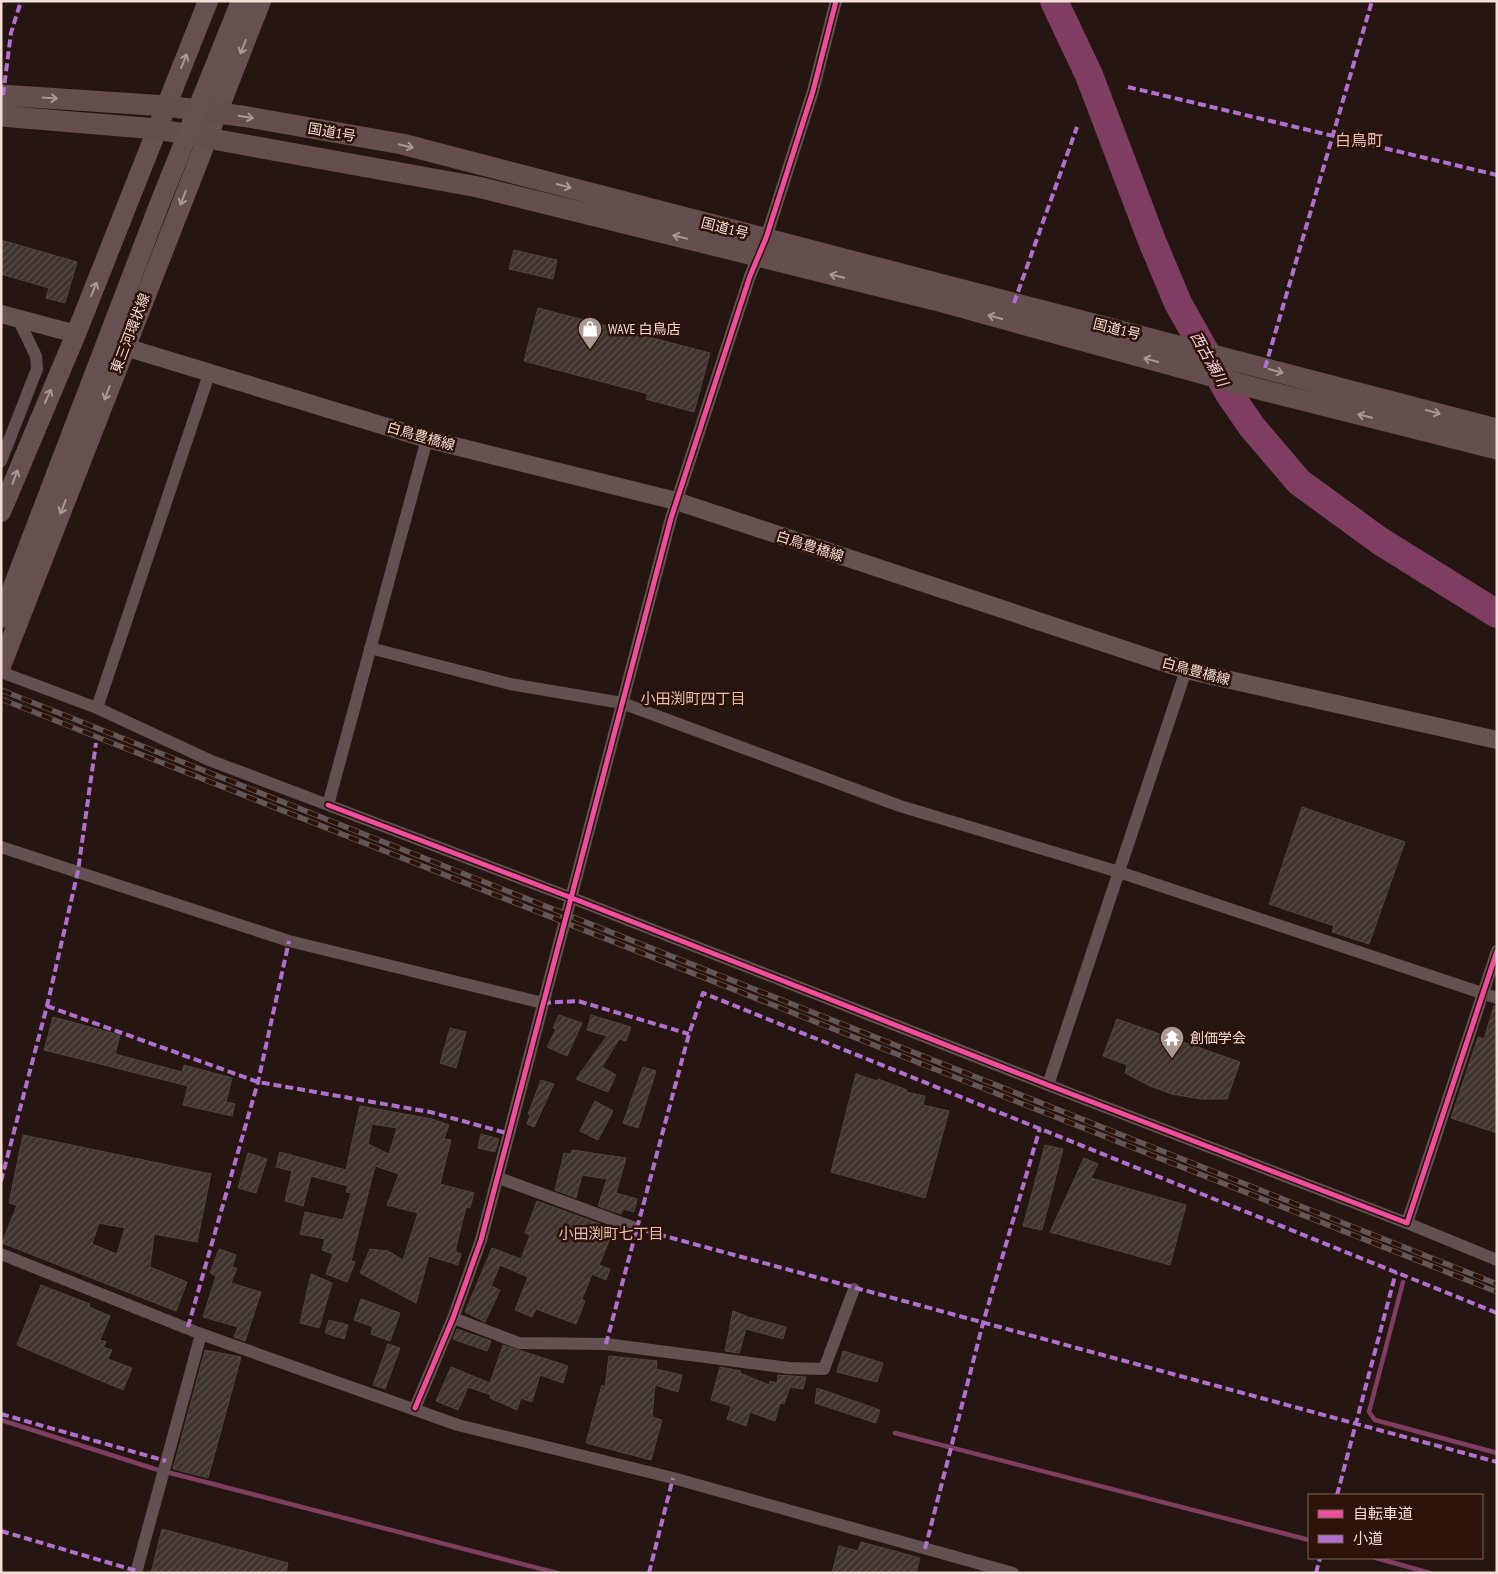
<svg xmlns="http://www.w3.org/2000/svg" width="1498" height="1574" viewBox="0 0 1498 1574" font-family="'PT Sans Narrow','Noto Sans JP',sans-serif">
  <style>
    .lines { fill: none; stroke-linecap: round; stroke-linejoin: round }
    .stream { stroke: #7f3e61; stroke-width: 4.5 }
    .river { stroke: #7f3e61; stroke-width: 28 }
    .building { fill: url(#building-hatch); stroke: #51453f; fill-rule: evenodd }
    .minor { stroke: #635152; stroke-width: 12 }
    .secondary { stroke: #675252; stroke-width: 18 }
    .primary { stroke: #665050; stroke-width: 20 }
    .trunk { stroke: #644e4e; stroke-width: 21 }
    .rail-casing { stroke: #645654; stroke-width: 5.5 }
    .rail { stroke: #2d1209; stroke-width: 4; stroke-dasharray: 11; stroke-linecap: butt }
    .primary-bridge { stroke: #665050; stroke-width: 20 }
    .quiet { stroke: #b36fd0; stroke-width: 4; stroke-dasharray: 8 4; stroke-linecap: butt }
    .cycleway-casing { stroke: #2d1209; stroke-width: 8 }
    .cycleway { stroke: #ef4d9e; stroke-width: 5 }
    .oneway { stroke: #ac9794 }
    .oneway2 { stroke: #ab9692 }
    .labels { text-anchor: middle; stroke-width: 5; stroke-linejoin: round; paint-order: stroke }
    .street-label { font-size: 14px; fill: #f2ded7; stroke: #2d1209 }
    .poi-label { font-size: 14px; fill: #f2ded7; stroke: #2d1209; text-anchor: start }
    .water-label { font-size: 15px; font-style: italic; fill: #fad0e4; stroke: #2d1209 }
    .neighbourhood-label { font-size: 15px; fill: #e7bfb3; stroke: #2d1209 }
    .quarter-label { font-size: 16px; fill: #e7bfb3; stroke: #2d1209 }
  </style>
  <defs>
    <pattern id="building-hatch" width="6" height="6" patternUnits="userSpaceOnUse" patternTransform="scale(1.25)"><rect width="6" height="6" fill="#3f332d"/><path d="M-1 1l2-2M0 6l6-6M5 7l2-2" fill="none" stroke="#5b504b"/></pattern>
  </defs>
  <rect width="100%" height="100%" fill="#251611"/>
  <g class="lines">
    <!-- stream -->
    <path class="stream" d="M 1403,1282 L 1369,1412 L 1375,1420 L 1497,1453
      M 1,1420 L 155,1469 L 557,1573
      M 895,1433 L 1309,1540
      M 1376,1558 L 1430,1573"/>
    <!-- river -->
    <path class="river" d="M 1054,1 L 1089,75 L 1152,241 L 1178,303 L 1228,392 L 1252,427 L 1299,482 L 1380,541 L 1497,614"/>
  </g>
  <!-- building -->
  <path class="building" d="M 1,240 L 77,262 L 65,303 L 46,298 L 49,288 L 1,274 Z
    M 514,250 L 557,260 L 553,279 L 509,269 Z
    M 538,308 L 710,353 L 694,412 L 646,399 L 648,394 L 524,361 Z
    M 1302,807 L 1405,842 L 1369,944 L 1332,932 L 1334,926 L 1269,904 Z
    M 1494,1006 L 1497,1006 L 1497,1133 L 1451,1118 L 1478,1037 L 1484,1039 Z
    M 559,1015 L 582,1023 L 567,1056 L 547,1047 L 556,1029 L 553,1028 Z
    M 591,1015 L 631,1027 L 626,1041 L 619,1039 L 602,1067 L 616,1075 L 608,1092 L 576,1079 L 607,1036 L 587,1030 Z
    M 53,1017 L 120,1035 L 115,1054 L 182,1072 L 184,1065 L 232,1078 L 226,1102 L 235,1104 L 232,1116 L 183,1105 L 188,1086 L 44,1050 Z
    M 1117,1019 L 1240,1062 L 1227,1099 L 1201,1099 L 1172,1094 L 1150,1086 L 1125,1073 L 1127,1065 L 1103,1056 Z
    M 450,1028 L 466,1032 L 456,1068 L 440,1063 Z
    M 643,1067 L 656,1071 L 638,1128 L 623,1123 Z
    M 856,1074 L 877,1081 L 878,1079 L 907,1090 L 906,1092 L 925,1096 L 923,1105 L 949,1111 L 925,1198 L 831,1172 Z
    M 541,1080 L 554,1084 L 534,1127 L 527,1124 L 530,1115 L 528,1114 Z
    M 595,1101 L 613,1111 L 598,1140 L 580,1131 Z
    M 360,1106 L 432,1119 L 449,1125 L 444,1139 L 451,1140 L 440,1184 L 474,1193 L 470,1208 L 466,1207 L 456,1247 L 456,1252 L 461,1254 L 458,1265 L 429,1256 L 416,1303 L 360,1273 L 370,1249 L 388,1251 L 403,1260 L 418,1213 L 387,1205 L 399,1174 L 375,1166 L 351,1261 L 355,1262 L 347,1282 L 326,1274 L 333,1254 L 322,1250 L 325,1239 L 300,1234 L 305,1212 L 343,1220 L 351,1193 L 346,1192 L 348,1186 L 311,1176 L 303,1206 L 285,1201 L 292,1171 L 276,1167 L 280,1152 L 346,1170 ZM 372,1124 L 397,1128 L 389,1154 L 368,1144 Z
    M 481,1134 L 499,1139 L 495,1152 L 478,1148 Z
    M 23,1135 L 211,1174 L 197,1242 L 154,1234 L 150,1267 L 187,1282 L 176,1311 L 2,1243 L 17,1205 L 9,1203 ZM 99,1223 L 125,1228 L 117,1254 L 92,1244 Z
    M 1045,1145 L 1063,1149 L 1042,1230 L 1023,1226 Z
    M 572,1150 L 626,1158 L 616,1193 L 637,1199 L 634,1212 L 623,1209 L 621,1214 L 598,1206 L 607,1179 L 582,1175 L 576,1198 L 555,1190 L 564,1153 L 571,1154 Z
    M 248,1153 L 267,1159 L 256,1193 L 238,1188 Z
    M 1084,1158 L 1098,1164 L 1091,1178 L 1186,1205 L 1170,1265 L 1050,1232 Z
    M 537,1201 L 614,1229 L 599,1265 L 610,1269 L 606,1280 L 592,1274 L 582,1299 L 585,1301 L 576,1324 L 536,1309 L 532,1317 L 515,1310 L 528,1277 L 500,1265 L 491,1286 L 500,1290 L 485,1322 L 465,1312 L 492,1248 L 521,1259 L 530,1235 L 525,1233 Z
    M 219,1249 L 236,1255 L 232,1267 L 237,1268 L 231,1283 L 261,1292 L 245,1341 L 234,1337 L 238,1327 L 203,1317 L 216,1276 L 210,1273 Z
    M 311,1274 L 332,1283 L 319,1328 L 300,1323 Z
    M 41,1285 L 90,1304 L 89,1307 L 110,1316 L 100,1340 L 106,1342 L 103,1347 L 112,1350 L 108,1359 L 132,1368 L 123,1390 L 17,1345 Z
    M 361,1299 L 400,1313 L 390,1341 L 371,1334 L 373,1327 L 354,1320 Z
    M 733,1311 L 748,1317 L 786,1327 L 783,1339 L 746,1329 L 739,1353 L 725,1351 Z
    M 329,1320 L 348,1325 L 344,1339 L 325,1333 Z
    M 457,1329 L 491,1341 L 487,1351 L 453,1339 Z
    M 388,1344 L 400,1348 L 385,1389 L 373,1385 Z
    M 503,1345 L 568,1366 L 563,1383 L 540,1375 L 532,1402 L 521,1398 L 517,1410 L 490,1398 L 491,1395 L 468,1387 L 458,1410 L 436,1401 L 451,1367 L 490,1383 Z
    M 205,1350 L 241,1357 L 208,1478 L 173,1469 Z
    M 843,1351 L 883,1363 L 877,1382 L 837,1372 Z
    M 609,1356 L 657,1361 L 656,1369 L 682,1375 L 678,1392 L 655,1385 L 652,1417 L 662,1420 L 651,1460 L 586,1443 L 602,1385 L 605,1387 Z
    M 720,1367 L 741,1371 L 740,1373 L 769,1385 L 770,1381 L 777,1383 L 778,1375 L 806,1377 L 803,1389 L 790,1387 L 784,1404 L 780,1403 L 775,1421 L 750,1412 L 746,1426 L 727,1419 L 731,1406 L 711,1400 Z
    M 817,1388 L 880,1410 L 876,1423 L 815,1403 Z
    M 162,1529 L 288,1563 L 286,1573 L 151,1573 Z
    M 861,1542 L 920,1558 L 916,1573 L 832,1573 L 839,1546 L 858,1551 Z"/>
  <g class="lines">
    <!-- minor -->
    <path class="minor" d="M 1,461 L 37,369 L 36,356 L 18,319
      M 370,648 L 510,684 L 622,703 L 900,806 L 1119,872 L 1497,998
      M 1,672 L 97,708 L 210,371
      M 97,708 L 209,760 L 328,805 L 427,439
      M 328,805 L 572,898 L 1048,1085 L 1407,1223 L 1497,951
      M 1,847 L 289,941 L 543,1003
      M 1048,1085 L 1186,670
      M 499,1178 L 635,1228
      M 1407,1223 L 1497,1260
      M 1,1254 L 201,1334 L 458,1425 L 673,1478 L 1013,1573
      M 453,1318 L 519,1343 L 606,1344 L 789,1368 L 824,1369 L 854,1289
      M 415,1408 L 453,1318 L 481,1240 L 671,518 L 750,276 L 766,238 L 813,91 L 836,1
      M 136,1573 L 201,1334"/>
    <!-- secondary -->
    <path class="secondary" d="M 1,314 L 76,334
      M 125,347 L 427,439 L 676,501 L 1186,670 L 1497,740"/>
    <!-- primary -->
    <path class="primary" d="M 1,512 L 76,334 L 208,1
      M 1,666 L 261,1"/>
    <!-- trunk -->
    <path class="trunk" d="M 1,95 L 167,106 L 248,117 L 402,144 L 1497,429
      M 1,116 L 157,129 L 478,187 L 935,300 L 1262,390 L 1497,449"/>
    <defs>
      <path id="rail" d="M 1,690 L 1497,1284
        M 1,699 L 1497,1292"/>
    </defs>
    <!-- rail casing -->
    <use href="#rail" class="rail-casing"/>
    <!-- rail -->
    <use href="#rail" class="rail"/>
    <!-- primary-bridge -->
    <path class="primary-bridge" d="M 1,618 L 159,205 L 241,1"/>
    <!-- quiet -->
    <path class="quiet" d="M 1128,87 L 1497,175
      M 3,95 L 11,33 L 21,1
      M 1014,303 L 1077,127
      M 1265,368 L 1372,1
      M 543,1003 L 578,1001 L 689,1034
      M 47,1006 L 258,1082 L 430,1112 L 510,1134
      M 1,1181 L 47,1006 L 78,871 L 96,743
      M 635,1228 L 1497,1462
      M 188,1327 L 258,1082 L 289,941
      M 606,1344 L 689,1034 L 703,993 L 1497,1313
      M 1,1414 L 166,1461
      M 1337,1495 L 1396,1272
      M 1,1531 L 137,1571
      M 925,1549 L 983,1323 L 1040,1128
      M 649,1573 L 673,1478
      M 1316,1573 L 1320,1558"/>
    <defs>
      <path id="cycleway" d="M 328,805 L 572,898 L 1048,1085 L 1407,1223 L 1497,951
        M 415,1408 L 453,1318 L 481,1240 L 671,518 L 750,276 L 766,238 L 813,91 L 836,1"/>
    </defs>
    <!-- cycleway casing -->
    <use href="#cycleway" class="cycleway-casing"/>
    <!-- cycleway -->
    <use href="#cycleway" class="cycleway"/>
  </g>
  <!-- one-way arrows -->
  <defs><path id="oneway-shaft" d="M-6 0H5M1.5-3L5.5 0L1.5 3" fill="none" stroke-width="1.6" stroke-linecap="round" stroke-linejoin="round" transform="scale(1.25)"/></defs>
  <g class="oneway">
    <use href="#oneway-shaft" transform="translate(243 47) rotate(111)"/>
    <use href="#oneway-shaft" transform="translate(184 61) rotate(-68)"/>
    <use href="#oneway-shaft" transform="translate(183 198) rotate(111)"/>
    <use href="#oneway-shaft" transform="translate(94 289) rotate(-68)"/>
    <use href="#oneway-shaft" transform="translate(107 393) rotate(111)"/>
    <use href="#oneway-shaft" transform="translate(48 396) rotate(-66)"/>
    <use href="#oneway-shaft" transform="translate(15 477) rotate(-69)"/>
    <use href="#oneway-shaft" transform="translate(63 507) rotate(111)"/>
  </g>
  <g class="oneway2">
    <use href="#oneway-shaft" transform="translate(50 98) rotate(4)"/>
    <use href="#oneway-shaft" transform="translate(246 117) rotate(9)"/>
    <use href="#oneway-shaft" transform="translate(406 146) rotate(13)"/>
    <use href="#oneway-shaft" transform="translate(564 186) rotate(15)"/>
    <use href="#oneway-shaft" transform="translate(680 237) rotate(-166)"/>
    <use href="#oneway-shaft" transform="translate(837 276) rotate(-166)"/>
    <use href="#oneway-shaft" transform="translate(995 317) rotate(-165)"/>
    <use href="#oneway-shaft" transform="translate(1151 360) rotate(-165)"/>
    <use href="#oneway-shaft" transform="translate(1276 371) rotate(15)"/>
    <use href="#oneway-shaft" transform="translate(1433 412) rotate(15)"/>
    <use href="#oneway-shaft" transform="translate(1365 416) rotate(-166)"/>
  </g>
  <!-- icons -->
  <defs>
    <symbol id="shop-pin" viewBox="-11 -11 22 30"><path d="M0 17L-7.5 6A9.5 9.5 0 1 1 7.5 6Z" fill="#aa9892" stroke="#2d1209"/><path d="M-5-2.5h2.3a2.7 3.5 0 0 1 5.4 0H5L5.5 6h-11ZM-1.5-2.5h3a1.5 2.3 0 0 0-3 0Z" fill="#fff"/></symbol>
    <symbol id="temple-pin" viewBox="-11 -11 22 30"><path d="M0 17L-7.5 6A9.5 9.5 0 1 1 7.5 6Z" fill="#aa9892" stroke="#2d1209"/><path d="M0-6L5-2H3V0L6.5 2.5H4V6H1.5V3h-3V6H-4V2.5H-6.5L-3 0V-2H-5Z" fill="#fff"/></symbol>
  </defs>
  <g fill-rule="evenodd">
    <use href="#shop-pin" x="576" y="315" width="28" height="38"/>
    <use href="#temple-pin" x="1158" y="1024" width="28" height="38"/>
  </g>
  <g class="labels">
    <!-- street labels -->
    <g class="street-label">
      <text transform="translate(332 132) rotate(10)" y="5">国道1号</text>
      <text transform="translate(725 228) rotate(14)" y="5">国道1号</text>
      <text transform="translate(1117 329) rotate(14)" y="5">国道1号</text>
      <text transform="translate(130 333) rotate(-69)" y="5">東三河環状線</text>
      <text transform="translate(421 436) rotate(16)" y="5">白鳥豊橋線</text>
      <text transform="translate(810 546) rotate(18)" y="5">白鳥豊橋線</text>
      <text transform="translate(1196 671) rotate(15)" y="5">白鳥豊橋線</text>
    </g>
    <!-- poi labels -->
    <g class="poi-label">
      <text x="608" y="334">WAVE 白鳥店</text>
      <text x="1190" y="1043">創価学会</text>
    </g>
    <!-- water labels -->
    <g class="water-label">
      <text transform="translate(1209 359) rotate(61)" y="5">西古瀬川</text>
    </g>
    <!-- neighbourhood labels -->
    <g class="neighbourhood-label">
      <text x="693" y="704">小田渕町四丁目</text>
      <text x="611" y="1239">小田渕町七丁目</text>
    </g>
    <!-- quarter labels -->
    <g class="quarter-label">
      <text x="1359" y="146">白鳥町</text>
    </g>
  </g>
  <!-- border -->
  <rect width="1498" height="1574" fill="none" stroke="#f2ded7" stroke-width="5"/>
  <!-- legend -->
  <rect x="1308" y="1494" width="175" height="65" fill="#2d1209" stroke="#7c645b"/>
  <rect x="1318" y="1510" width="25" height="8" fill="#ef4d9e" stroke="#7c645b"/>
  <text x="1353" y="1519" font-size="15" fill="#f2ded7">自転車道</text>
  <rect x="1318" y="1535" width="25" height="8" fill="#b36fd0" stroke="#7c645b"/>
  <text x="1353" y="1544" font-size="15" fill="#f2ded7">小道</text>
</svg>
